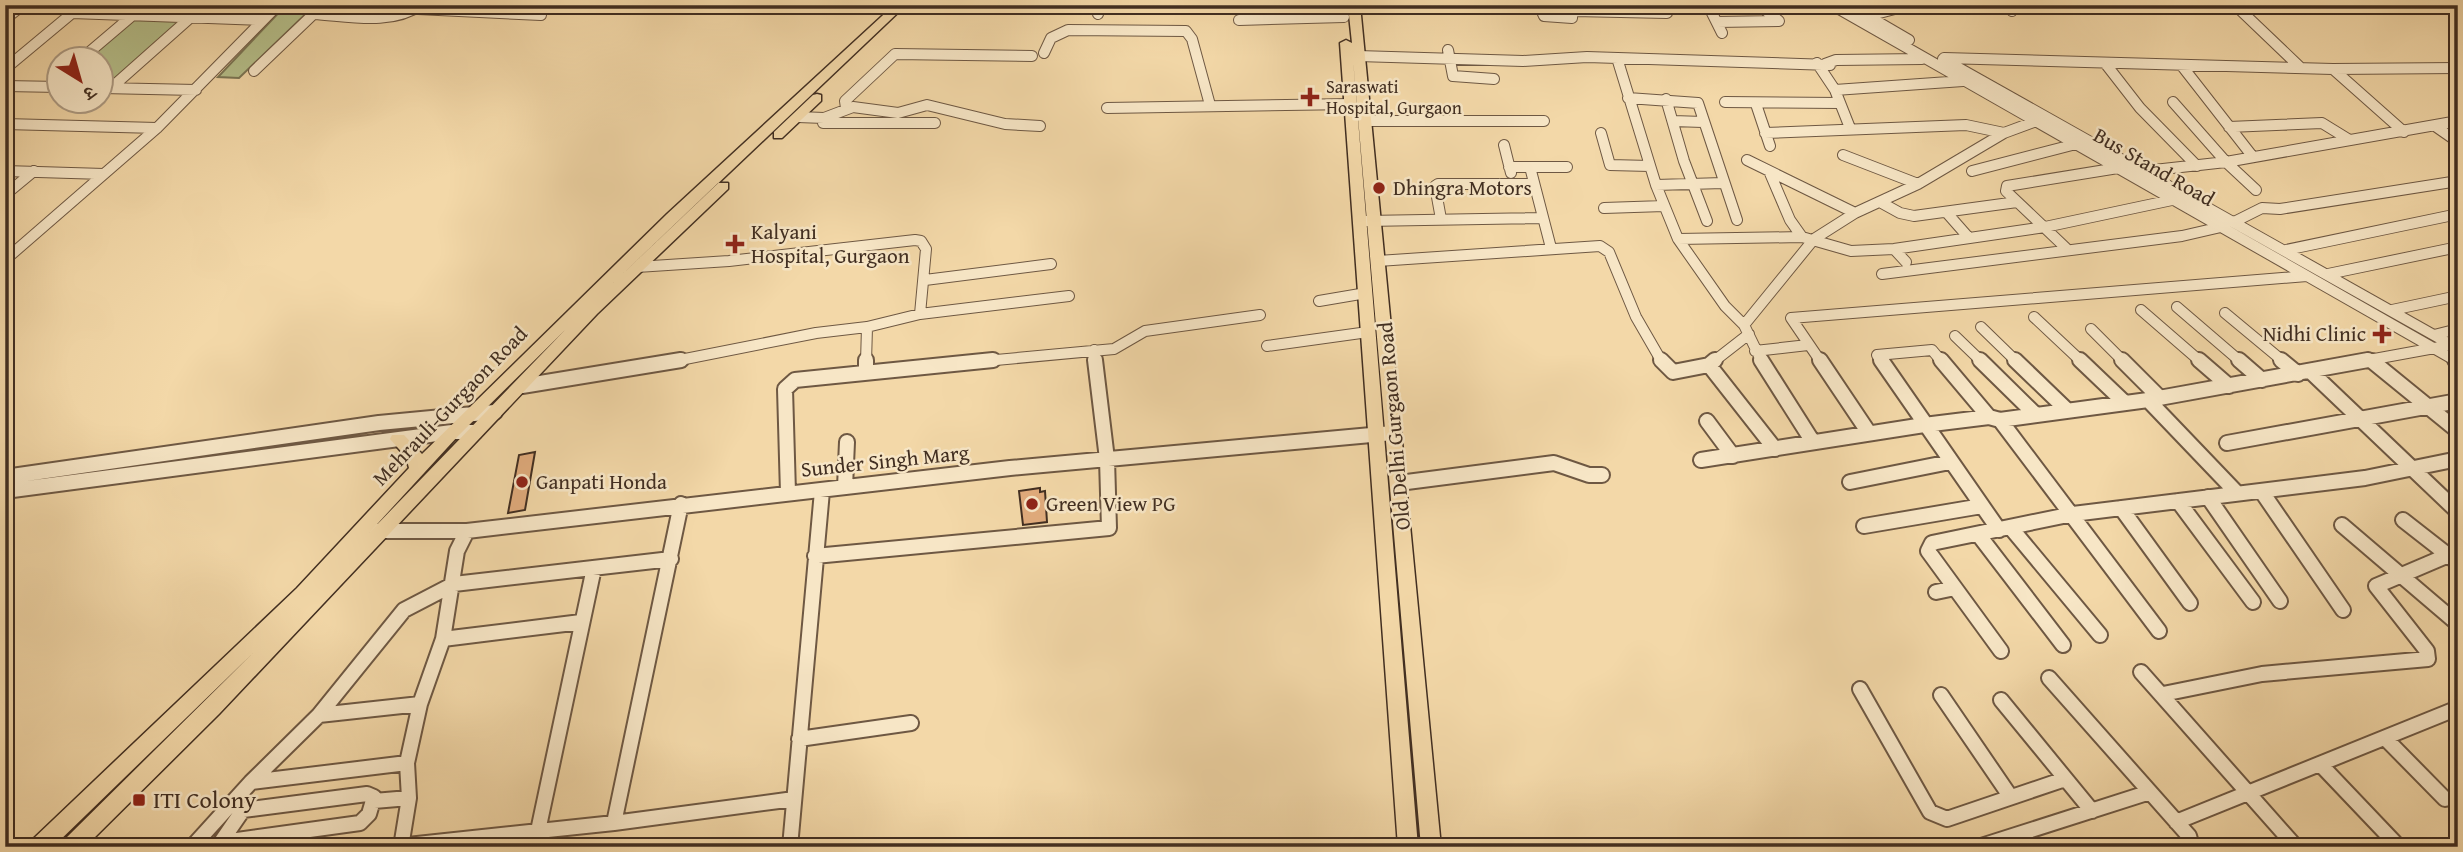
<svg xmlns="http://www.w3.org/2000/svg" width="2463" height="852" viewBox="0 0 2463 852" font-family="'Gentium Book Plus','Noto Serif Devanagari',serif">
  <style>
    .green { fill: #b6c08b; stroke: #7c7756; stroke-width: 2 }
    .building { fill: #e1ac7d; stroke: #412e21; stroke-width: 2 }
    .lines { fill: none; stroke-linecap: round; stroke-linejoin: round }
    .minor-far1-casing { stroke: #6e5843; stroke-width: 12 }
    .minor-casing { stroke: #6e5843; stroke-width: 18 }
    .major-casing { stroke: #412e21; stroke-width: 3 }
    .minor-far1 { stroke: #f7e6c6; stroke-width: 10 }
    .minor { stroke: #f7e6c6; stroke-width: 14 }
    .major { fill: #f3d8a8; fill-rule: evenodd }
    .poi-dot { fill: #8f2418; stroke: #f7e6c6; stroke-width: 2.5 }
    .labels { text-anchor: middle; stroke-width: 5; stroke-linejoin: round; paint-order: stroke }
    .far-poi-label { font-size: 18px; fill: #412e21; stroke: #f7e6c6; text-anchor: start }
    .street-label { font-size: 21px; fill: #412e21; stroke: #f7e6c6 }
    .poi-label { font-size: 21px; fill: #412e21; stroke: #f7e6c6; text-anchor: start }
    .near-poi-label { font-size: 24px; fill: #412e21; stroke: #f7e6c6; text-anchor: start }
  </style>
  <rect width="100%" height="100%" fill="#f3d8a8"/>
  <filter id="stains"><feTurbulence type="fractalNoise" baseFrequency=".00286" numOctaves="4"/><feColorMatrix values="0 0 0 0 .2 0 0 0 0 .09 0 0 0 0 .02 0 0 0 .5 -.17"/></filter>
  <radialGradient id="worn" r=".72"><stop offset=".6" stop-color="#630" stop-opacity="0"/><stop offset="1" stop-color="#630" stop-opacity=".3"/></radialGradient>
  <!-- green -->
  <path class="green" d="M 286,5 L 315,5 L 239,78 L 218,77 Z
    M 137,17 L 185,19 L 111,85 L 102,85 L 102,60 L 85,60 Z"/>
  <!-- building -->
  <path class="building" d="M 535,452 L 525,510 L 508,513 L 519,455 Z
    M 1040,488 L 1040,492 L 1045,491 L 1047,522 L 1023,525 L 1019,491 Z"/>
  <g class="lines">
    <defs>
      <path id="minor-far1" d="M 1539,5 L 1544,16 L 1572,18 L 1573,5
        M 1708,5 L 1722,33
        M 1832,5 L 2458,362
        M 1849,5 L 1909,40
        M 2008,5 L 2012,11
        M 2235,5 L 2301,68
        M 2304,5 L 2458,7
        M 418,9 L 541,15
        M 1574,11 L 1667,13
        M 72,13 L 263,20
        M 314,14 C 348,16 391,26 421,5
        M 1098,14 L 1101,5
        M 1868,16 L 1910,5
        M 5,19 L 23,5
        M 1239,20 L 1344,17
        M 1717,22 L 1779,21 L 1759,5
        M 1448,50 L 1453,76 L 1494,79
        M 1044,53 L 1051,38 L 1068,30 L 1186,31 L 1192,39 L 1210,105
        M 1358,56 L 1523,61 L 1587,57 L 1830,65
        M 1617,58 L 1656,185 L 1678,239 L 1725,306 L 1744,325 L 1762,362
        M 1944,58 L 2333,69 L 2458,68
        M 1943,59 L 2455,347
        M 80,60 L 133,15
        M 1817,63 L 1835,90 L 1850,128
        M 2105,63 L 2140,108 L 2197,166
        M 1825,64 L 1836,60 L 1922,59
        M 2182,66 L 2253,157
        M 5,69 L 77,9
        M 2333,69 L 2404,132
        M 254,71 L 323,5
        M 5,86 L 60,87
        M 102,88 L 196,90
        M 111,88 L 191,17
        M 1835,90 L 1963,81
        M 1628,98 L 1698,103 L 1737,220
        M 1666,99 L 1684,161 L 1707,221
        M 1725,102 L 1840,103
        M 2173,102 L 2226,162 L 2256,190
        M 1756,104 L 1770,146
        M 846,108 L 845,101 L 895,54 L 1032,56
        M 1107,108 L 1351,104
        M 798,117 L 824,118 L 853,107 L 898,113 L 927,105 L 1005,124 L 1040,126
        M 1366,121 L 1544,121
        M 1673,121 L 1703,122
        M 823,123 L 935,123
        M 5,124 L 157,128
        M 2435,126 L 2458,142
        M 2229,127 L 2322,123 L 2348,139
        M 1601,133 L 1610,165 L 1650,166
        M 1765,133 L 1966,125 L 2004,133
        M 1504,145 L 1511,173
        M 1843,155 L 1918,184
        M 1747,160 L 1855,213
        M 1509,167 L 1567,167
        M 1530,167 L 1551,248
        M 5,171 L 104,174
        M 1769,171 L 1790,220 L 1802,237
        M 1972,171 L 2076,144
        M 2145,175 L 2154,170 L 2226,162 L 2458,121
        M 1656,185 L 1723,183
        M 5,195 L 34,171
        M 1880,202 L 1900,213 L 1914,216 L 2017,202
        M 1604,208 L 1664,206
        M 1947,213 L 1969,238
        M 1441,219 L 1435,186 L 1438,184 L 1533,184
        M 1366,221 L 1542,218
        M 2234,222 L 2262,208 L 2280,209 L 2458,181
        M 1678,239 L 1802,237 L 1851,251 L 1894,249 L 2045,227 L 2172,200
        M 2066,248 L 2006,191 L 2007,186 L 2118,168
        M 1894,249 L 1906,262
        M 2286,250 L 2458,214
        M 5,260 L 157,128 L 278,5
        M 1378,261 L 1600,246 L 1609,252 L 1636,317 L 1662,362
        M 637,267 L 729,261 L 915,240 L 921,241 L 926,249 L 920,314
        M 1882,274 L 2182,236 L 2221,227
        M 2328,274 L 2458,247
        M 925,280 L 1051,264
        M 1319,301 L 1366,293
        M 2177,307 L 2241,362
        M 2141,310 L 2201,362
        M 2392,310 L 2458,296
        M 2225,313 L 2284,362
        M 2034,317 L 2082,362
        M 1744,325 L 1814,239 L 1855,213 L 1918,184 L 2004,133 L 2039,120
        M 1981,327 L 2017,362
        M 2091,329 L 2124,362
        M 2434,335 L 2458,329
        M 1955,336 L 1982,362
        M 1267,346 L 1368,332
        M 1094,350 L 1095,362
        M 1755,351 L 1808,345
        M 670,362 L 816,333 L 867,327 L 920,314 L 1069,296
        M 866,362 L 867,327
        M 974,362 L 1114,349 L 1145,331 L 1260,315
        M 1713,362 L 1749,334
        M 1821,362 L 1791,318 L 2307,276
        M 1882,362 L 1877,355 L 1932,350 L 1942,362
        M 2358,362 L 2451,345"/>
      <path id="minor" d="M 1661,360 L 1673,372 L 1709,365 L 1715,360
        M 1761,360 L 1813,442
        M 1820,360 L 1869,433
        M 1881,360 L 1999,530
        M 1941,360 L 1989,417
        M 1980,360 L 2036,415
        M 2015,360 L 2068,411
        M 2080,360 L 2124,402
        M 2122,360 L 2159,397
        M 2199,360 L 2229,386
        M 2239,360 L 2262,380
        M 2281,360 L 2298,374
        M 2455,360 L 2458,362
        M 2372,361 L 2458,431
        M 1709,365 L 1775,449
        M 866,371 L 866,360
        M 2310,371 L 2458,512
        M 522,386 L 681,360
        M 2148,400 L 2237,493
        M 2000,420 L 2159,631
        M 1707,421 L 1733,456
        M 2227,443 L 2458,401
        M 1701,460 L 1924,425 L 1989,417 L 2000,420 L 2148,400 L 2368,360
        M 5,477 L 379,423 L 495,412
        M 1850,482 L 1950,462
        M 1399,483 L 1554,463 L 1589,475 L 1602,475
        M 845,487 L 847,442
        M 5,491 L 452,432 L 475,432
        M 2262,492 L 2343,610
        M 788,493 L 785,389 L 795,380 L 993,360
        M 2208,497 L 2280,601
        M 2178,501 L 2253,602
        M 2121,508 L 2190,603
        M 2403,520 L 2458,563
        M 2342,525 L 2458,624
        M 1864,526 L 1982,506
        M 2011,528 L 2100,635
        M 376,531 L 467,531 L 1010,468 L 1393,433
        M 1978,534 L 2063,645
        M 815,556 L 1109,528 L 1107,459 L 1095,360
        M 1936,592 L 1955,588
        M 443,639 L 581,622
        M 2001,651 L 1928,551 L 1932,543 L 2073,514 L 2365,478 L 2458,459
        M 2141,672 L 2296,847
        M 2049,678 L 2189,836 L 2191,843 L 2187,847
        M 1860,689 L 1930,812 L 1947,819 L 2065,779
        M 2163,694 L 2262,674 L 2428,659 L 2427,651 L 2376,586 L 2458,551
        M 1941,695 L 2010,796
        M 2001,700 L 2092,811
        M 319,715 L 420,704
        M 2385,738 L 2445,799
        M 799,739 L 911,723
        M 2320,764 L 2399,847
        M 251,782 L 407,763
        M 374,801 L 409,798
        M 2176,822 L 2458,708
        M 614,823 L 681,504
        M 538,831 L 594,568
        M 221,842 L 243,810 L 367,794 L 374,797 L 369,814 L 360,823 L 230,841
        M 192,847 L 251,782 L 319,715 L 404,610 L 454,584 L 671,559
        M 389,847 L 614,823 L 794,799
        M 401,847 L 409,798 L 407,763 L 420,704 L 443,639 L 457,551 L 467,531
        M 790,847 L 822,491
        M 1978,847 L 2150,792"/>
      <path id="major" d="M 894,5 L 906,5 L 613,283 L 718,183 L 728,183 L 728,189 L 597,314 L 219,714 L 85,847 L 61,847 L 64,840 L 255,651 L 53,847 L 29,847 L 32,840 L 297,588 L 409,468 L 406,457 L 390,439 L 392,435 L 404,435 L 422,454 L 667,214 ZM 565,330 L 368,534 L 458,436 Z
        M 1348,5 L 1360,5 L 1441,847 L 1421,847 L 1353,59 L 1418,847 L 1398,847 L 1340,43 L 1346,40 L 1352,43 Z
        M 817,94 L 821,95 L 821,101 L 782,138 L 774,138 L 774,132 L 813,95 Z"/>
    </defs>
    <!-- minor-far1 casing -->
    <use href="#minor-far1" class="minor-far1-casing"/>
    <!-- minor casing -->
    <use href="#minor" class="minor-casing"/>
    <!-- major casing -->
    <use href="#major" class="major-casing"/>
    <!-- minor-far1 -->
    <use href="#minor-far1" class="minor-far1"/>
    <!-- minor -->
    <use href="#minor" class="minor"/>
    <!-- major -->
    <use href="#major" class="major"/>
  </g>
  <!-- markers -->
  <g class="poi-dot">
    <path d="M1306.5 86.5h7v7h7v7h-7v7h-7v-7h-7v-7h7z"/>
    <circle cx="1379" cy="188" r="7"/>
    <path d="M731.5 233.5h7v7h7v7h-7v7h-7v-7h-7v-7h7z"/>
    <path d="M2378.5 323.5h7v7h7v7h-7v7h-7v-7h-7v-7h7z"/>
    <circle cx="522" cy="482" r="7"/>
    <circle cx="1032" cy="504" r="7"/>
    <rect x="132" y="793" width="14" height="14" rx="3.5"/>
  </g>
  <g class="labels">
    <!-- far-poi labels -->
    <g class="far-poi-label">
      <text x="1326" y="93">Saraswati<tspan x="1326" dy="21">Hospital, Gurgaon</tspan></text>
    </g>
    <!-- street labels -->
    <g class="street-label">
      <text transform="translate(2154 167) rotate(30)" y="7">Bus Stand Road</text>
      <text transform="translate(450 406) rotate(-46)" y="7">Mehrauli-Gurgaon Road</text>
      <text transform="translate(1394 426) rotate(-95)" y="7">Old Delhi Gurgaon Road</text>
      <text transform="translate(885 461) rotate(-6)" y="7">Sunder Singh Marg</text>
    </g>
    <!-- poi labels -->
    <g class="poi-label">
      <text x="1393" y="195">Dhingra Motors</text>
      <text x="751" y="239">Kalyani<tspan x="751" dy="24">Hospital, Gurgaon</tspan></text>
      <text x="2366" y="341" text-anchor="end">Nidhi Clinic</text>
      <text x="536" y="489">Ganpati Honda</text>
      <text x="1046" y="511">Green View PG</text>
    </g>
    <!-- near-poi labels -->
    <g class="near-poi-label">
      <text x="153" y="808">ITI Colony</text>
    </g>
  </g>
  <!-- margin -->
  <rect width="2463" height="852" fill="none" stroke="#f3d8a8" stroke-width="28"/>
  <rect x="7" y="7" width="2449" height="838" fill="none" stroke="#412e21" stroke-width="3.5"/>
  <rect x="14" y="14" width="2435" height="824" fill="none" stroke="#412e21" stroke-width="2"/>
  <!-- north arrow -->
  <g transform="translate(80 80) rotate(143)"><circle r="33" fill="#f7e6c6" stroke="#ae9c84" stroke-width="2"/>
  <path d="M0-5L12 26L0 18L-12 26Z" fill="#8f2418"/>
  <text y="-10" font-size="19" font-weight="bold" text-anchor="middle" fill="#412e21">उ</text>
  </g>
  <rect width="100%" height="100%" filter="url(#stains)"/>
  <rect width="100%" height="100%" fill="url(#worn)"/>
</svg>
